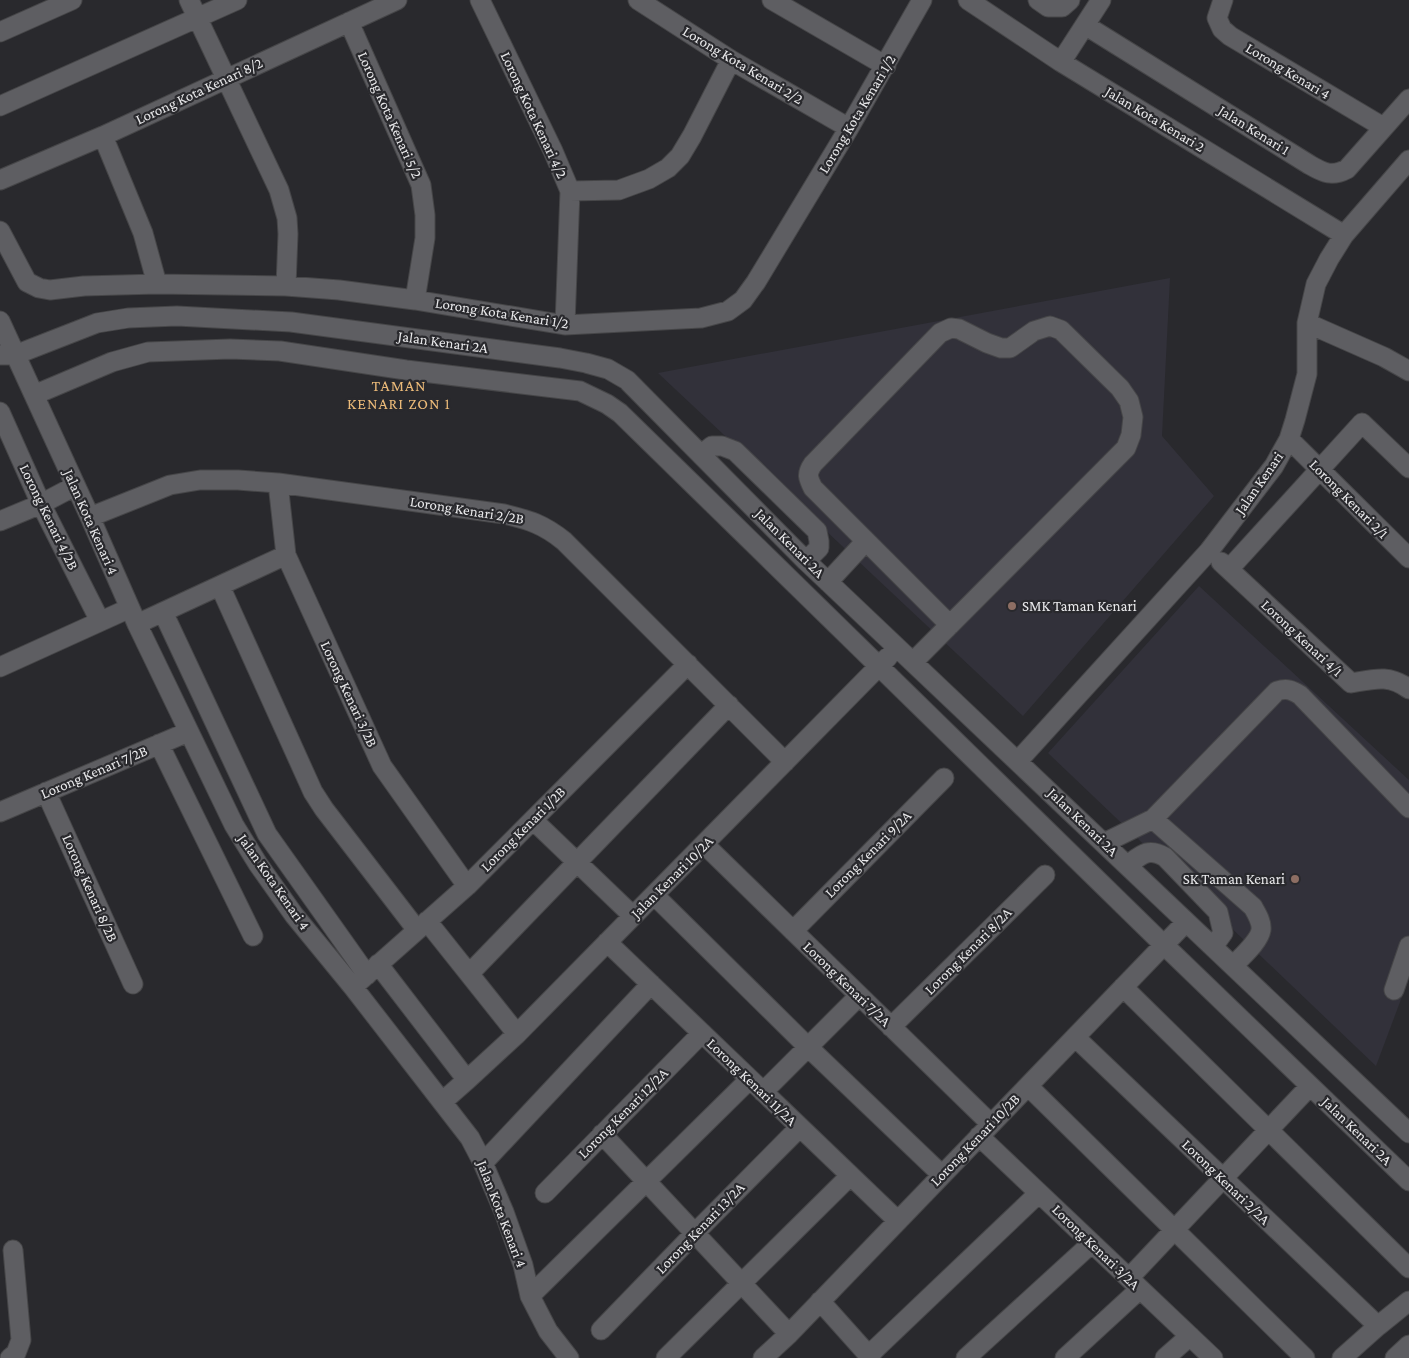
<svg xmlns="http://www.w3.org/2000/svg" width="1409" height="1358" viewBox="0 0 1409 1358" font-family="'Crimson Pro',serif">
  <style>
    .built { fill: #32313a }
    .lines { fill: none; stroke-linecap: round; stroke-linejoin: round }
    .minor-casing { stroke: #464648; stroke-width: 21 }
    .minor { stroke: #5e5e62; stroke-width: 19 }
    .education-dot { fill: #8d6e63; stroke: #29292d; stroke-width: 2 }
    .labels { text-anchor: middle; stroke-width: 4.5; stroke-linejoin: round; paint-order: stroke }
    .street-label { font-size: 15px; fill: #e9e9eb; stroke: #29292d }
    .poi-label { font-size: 15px; fill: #e9e9eb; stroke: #29292d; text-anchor: start }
    .neighbourhood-label { font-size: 16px; letter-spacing: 1px; fill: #ebba79; stroke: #29292d }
  </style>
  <rect width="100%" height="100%" fill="#29292d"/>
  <!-- built -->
  <path class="built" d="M 1170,278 L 1162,436 L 1214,496 L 1023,716 L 658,373 Z
    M 1199,586 L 1409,780 L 1409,978 L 1376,1066 L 1048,753 Z"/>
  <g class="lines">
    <defs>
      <path id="minor" d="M 189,0 L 279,190 L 287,218 L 288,234 L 286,286
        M 480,0 L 553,151 L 570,191 L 565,325
        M 638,0 L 731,60 L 849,128
        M 772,0 L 886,66
        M 968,0 L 1061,62 L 1344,235
        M 1038,0 L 1048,7 L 1062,7 L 1070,0
        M 1223,0 L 1217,18 L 1222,29 L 1230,36 L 1383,127
        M 349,22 L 421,185 L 425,215 L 425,238 L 415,300
        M 1085,25 L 1310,165 C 1324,173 1332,177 1347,169 L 1409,99
        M 0,32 L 72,0
        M 1061,62 L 1101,0
        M 0,106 L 237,0
        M 103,136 L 143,233 L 157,284
        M 0,180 L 103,136 L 397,0
        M 570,191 L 619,190 L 649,179 L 668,168 L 680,156 L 692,136 L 731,60
        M 0,231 L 27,282 L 39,288 L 50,290 L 84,286 L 157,284 L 286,286 L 339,290 L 415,300 L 565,325 L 701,318 L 728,311 L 743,300 L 756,282 L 849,128 L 922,0
        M 0,321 L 90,517 L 137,624 L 234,825 L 258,864 L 294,915 L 353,987 L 470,1138 L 483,1163 L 504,1212 L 523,1265 L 530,1296 L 548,1331 L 569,1358
        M 1307,323 L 1384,357 L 1409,371
        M 0,355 L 15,355 L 97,323 L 128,318 L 177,316 L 291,322 L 560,358 L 586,363 L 608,369 L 627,380 L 806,561 L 1409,1133
        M 34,395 L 112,362 L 148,352 L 230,349 L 280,351 L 406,370 L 580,391 L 607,404 L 620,413 L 1164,945 L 1409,1181
        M 0,412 L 41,504 L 100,621
        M 1289,439 L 1409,558
        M 702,454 L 712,446 L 722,446 L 735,451 L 817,531 L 819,541 L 819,548 L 806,561
        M 278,483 L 286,555 L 382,766 L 467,886
        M 90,517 L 170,485 L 200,480 L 238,480 L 278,483 L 504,514 C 529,520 543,524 564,541 L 785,762
        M 0,521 L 41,504 L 75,486
        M 1221,562 L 1351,683 C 1374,679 1389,674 1409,689
        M 1229,569 L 1362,423 L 1409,468
        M 828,582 L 865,542
        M 220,586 L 313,792 L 324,809 L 417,930
        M 163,612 L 267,834 L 367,975
        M 137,624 L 286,555
        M 913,662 L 1126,448 L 1131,435 L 1133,417 L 1129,401 L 1120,388 L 1061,330 L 1050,326 L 1034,331 L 1010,348 L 1001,348 L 987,343 L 959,329 L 951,328 L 940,333 L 813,464 C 806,474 808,478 813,488 L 950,625
        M 0,667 L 130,608
        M 159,744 L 253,936
        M 1018,761 L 1209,551 L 1274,466 L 1289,439 L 1295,420 L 1307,374 L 1307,323 L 1316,284 L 1329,259 L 1344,235 L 1409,160
        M 46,792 L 133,984
        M 0,812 L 188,732
        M 1153,819 L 1253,907 C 1257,914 1262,922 1261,930 C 1259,942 1241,957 1233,966
        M 533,820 L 633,916
        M 1104,843 L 1153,819 L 1277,691 C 1287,688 1292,690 1300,695 L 1409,808
        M 704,844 L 991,1124
        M 1128,865 C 1141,855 1148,847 1165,857 L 1218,912 L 1223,933 L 1213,947
        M 654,895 L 808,1047 L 942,1175
        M 427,921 L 517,1034
        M 793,931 L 944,778
        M 607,942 L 898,1221
        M 378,964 L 467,1080
        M 469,974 L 729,705
        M 353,987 L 467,886 L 688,664
        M 1123,987 L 1409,1268
        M 1394,990 L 1409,946
        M 891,1027 L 1045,875
        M 1075,1037 L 1378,1326
        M 1028,1086 L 1305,1358
        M 763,1092 L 859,996
        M 442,1102 L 467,1080 L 517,1034 L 888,657
        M 602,1134 L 789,1334
        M 979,1136 L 1213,1358
        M 483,1163 L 651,984
        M 545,1193 L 702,1033
        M 1129,1278 L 1310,1086
        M 530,1296 L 750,1079
        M 820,1301 L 871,1358
        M 601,1330 L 695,1233 L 800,1127
        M 869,1355 L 1039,1193
        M 10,1358 L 16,1353 L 21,1340 L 13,1250
        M 666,1358 L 850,1176
        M 763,1358 L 789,1334 L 1186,922
        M 966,1358 L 1092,1243
        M 1065,1358 L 1140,1289
        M 1165,1358 L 1190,1336
        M 1342,1358 L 1378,1326 L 1409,1301
        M 1395,1358 L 1409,1345"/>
    </defs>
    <!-- minor casing -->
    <use href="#minor" class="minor-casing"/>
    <!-- minor -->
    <use href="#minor" class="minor"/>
  </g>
  <!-- markers -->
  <g class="education-dot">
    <circle cx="1012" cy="606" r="5"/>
    <circle cx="1295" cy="879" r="5"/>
  </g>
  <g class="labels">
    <!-- street labels -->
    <g class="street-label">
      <text transform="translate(743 65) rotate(31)" y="5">Lorong Kota Kenari 2/2</text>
      <text transform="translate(1288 71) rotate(31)" y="5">Lorong Kenari 4</text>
      <text transform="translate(199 91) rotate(-25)" y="5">Lorong Kota Kenari 8/2</text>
      <text transform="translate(857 114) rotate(-59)" y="5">Lorong Kota Kenari 1/2</text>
      <text transform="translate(390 115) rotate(66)" y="5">Lorong Kota Kenari 5/2</text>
      <text transform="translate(534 115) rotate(65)" y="5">Lorong Kota Kenari 4/2</text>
      <text transform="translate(1155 119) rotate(31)" y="5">Jalan Kota Kenari 2</text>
      <text transform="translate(1254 130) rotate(32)" y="5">Jalan Kenari 1</text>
      <text transform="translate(502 313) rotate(9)" y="5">Lorong Kota Kenari 1/2</text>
      <text transform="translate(443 342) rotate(8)" y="5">Jalan Kenari 2A</text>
      <text transform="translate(1259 483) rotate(-55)" y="5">Jalan Kenari</text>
      <text transform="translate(1349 499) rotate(45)" y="5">Lorong Kenari 2/1</text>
      <text transform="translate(467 510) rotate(9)" y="5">Lorong Kenari 2/2B</text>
      <text transform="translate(49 517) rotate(64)" y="5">Lorong Kenari 4/2B</text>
      <text transform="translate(91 522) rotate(66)" y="5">Jalan Kota Kenari 4</text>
      <text transform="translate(790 543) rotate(45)" y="5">Jalan Kenari 2A</text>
      <text transform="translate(1302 638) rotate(43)" y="5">Lorong Kenari 4/1</text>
      <text transform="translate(349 694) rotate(65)" y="5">Lorong Kenari 3/2B</text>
      <text transform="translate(94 772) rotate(-23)" y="5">Lorong Kenari 7/2B</text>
      <text transform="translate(1083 822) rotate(44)" y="5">Jalan Kenari 2A</text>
      <text transform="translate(523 829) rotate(-45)" y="5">Lorong Kenari 1/2B</text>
      <text transform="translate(868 854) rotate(-45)" y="5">Lorong Kenari 9/2A</text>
      <text transform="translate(672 877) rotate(-45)" y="5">Jalan Kenari 10/2A</text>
      <text transform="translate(274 882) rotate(55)" y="5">Jalan Kota Kenari 4</text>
      <text transform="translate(90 888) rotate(66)" y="5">Lorong Kenari 8/2B</text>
      <text transform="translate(968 951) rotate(-45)" y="5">Lorong Kenari 8/2A</text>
      <text transform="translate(847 984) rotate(44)" y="5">Lorong Kenari 7/2A</text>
      <text transform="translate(752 1082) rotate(44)" y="5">Lorong Kenari 11/2A</text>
      <text transform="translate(623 1113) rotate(-45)" y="5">Lorong Kenari 12/2A</text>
      <text transform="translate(1357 1131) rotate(44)" y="5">Jalan Kenari 2A</text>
      <text transform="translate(975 1140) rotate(-46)" y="5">Lorong Kenari 10/2B</text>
      <text transform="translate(1226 1182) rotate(44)" y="5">Lorong Kenari 2/2A</text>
      <text transform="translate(502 1214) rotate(69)" y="5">Jalan Kota Kenari 4</text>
      <text transform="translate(700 1228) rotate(-46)" y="5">Lorong Kenari 13/2A</text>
      <text transform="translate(1096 1247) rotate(44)" y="5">Lorong Kenari 3/2A</text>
    </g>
    <!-- poi labels -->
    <g class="poi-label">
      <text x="1022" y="611">SMK Taman Kenari</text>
      <text x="1285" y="884" text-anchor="end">SK Taman Kenari</text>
    </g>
    <!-- neighbourhood labels -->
    <g class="neighbourhood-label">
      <text x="399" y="391">TAMAN<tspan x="399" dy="18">KENARI ZON 1</tspan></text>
    </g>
  </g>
</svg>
